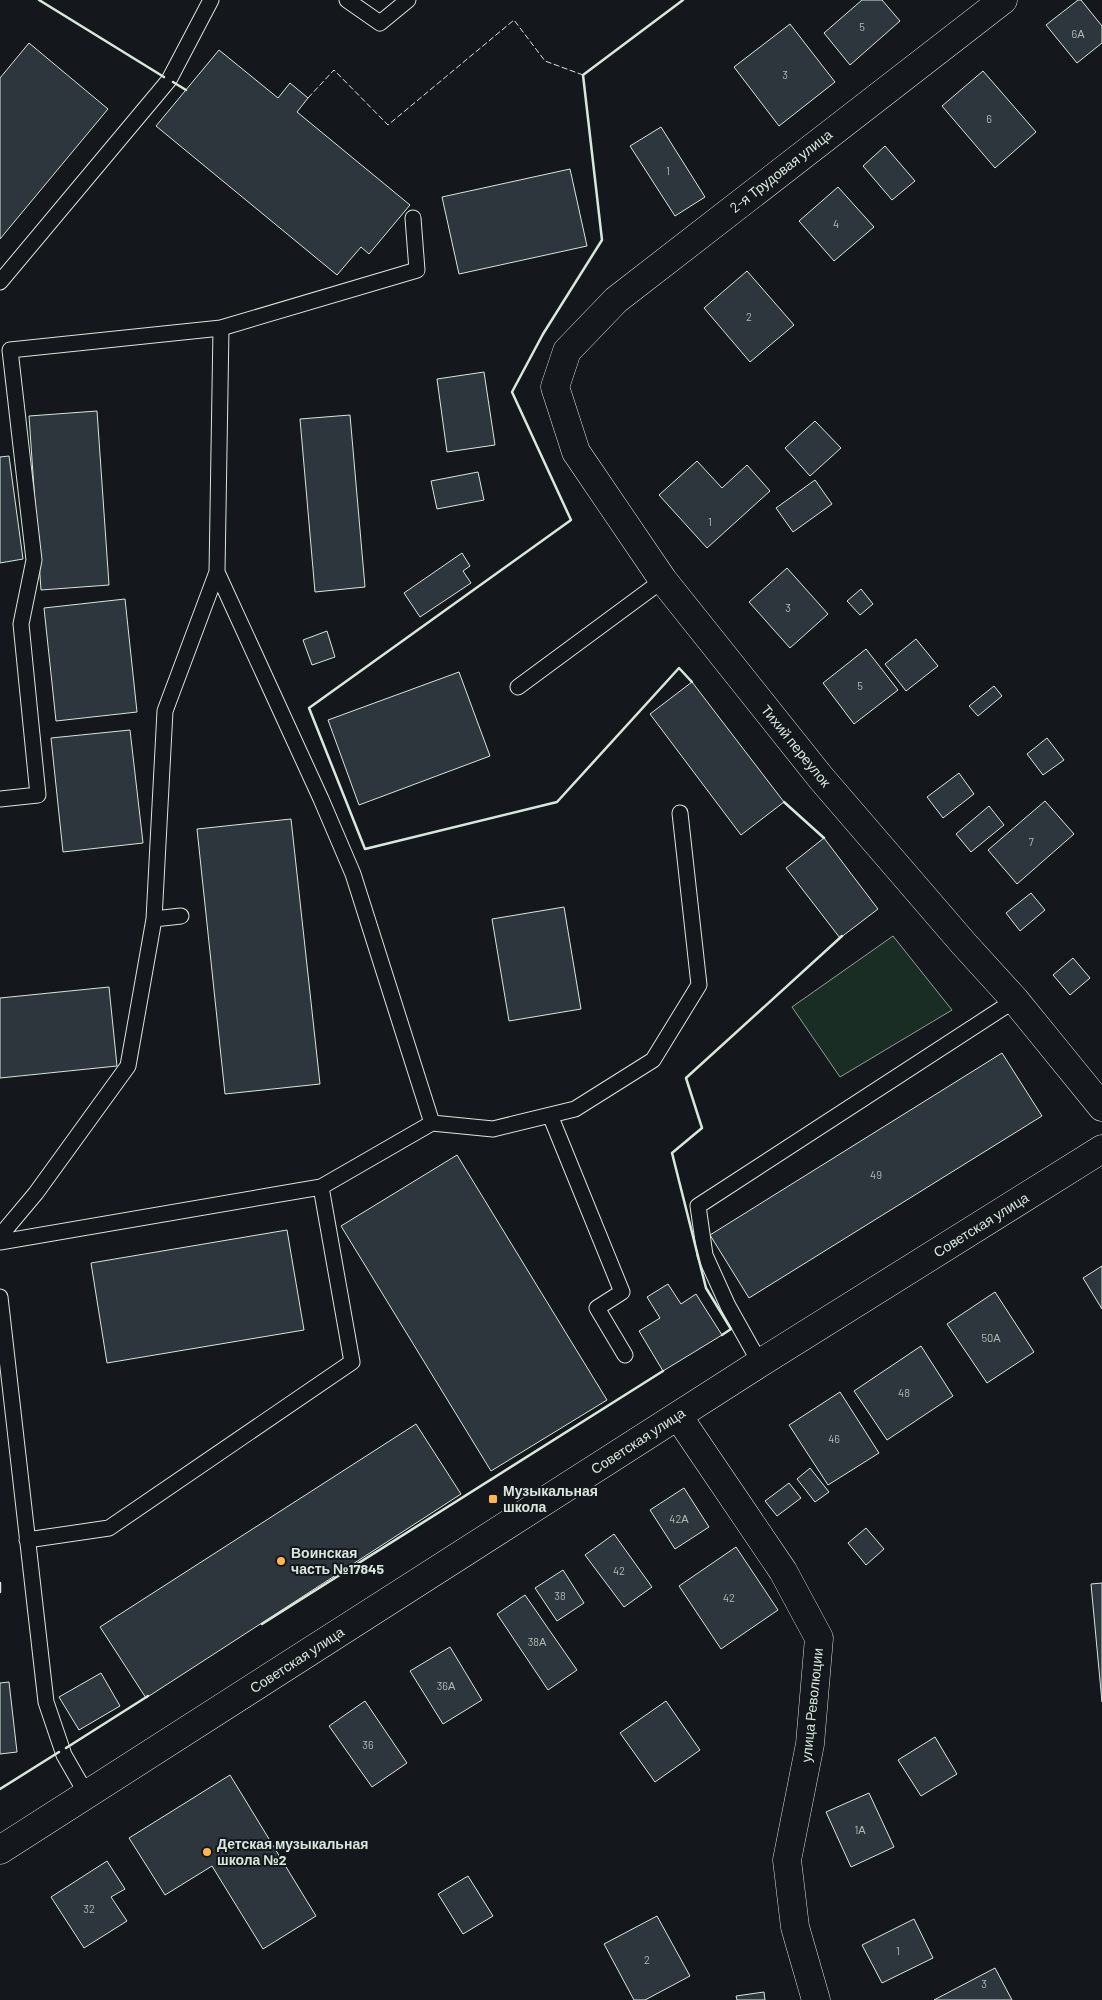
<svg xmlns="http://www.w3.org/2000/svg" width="1102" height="2000" viewBox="0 0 1102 2000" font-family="Barlow,sans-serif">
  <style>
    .green { fill: #1a2d24; stroke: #939e99 }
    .building { fill: #2c363c; stroke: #d8e6dc }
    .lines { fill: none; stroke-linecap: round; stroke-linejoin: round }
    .lane-casing { stroke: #d8e6dc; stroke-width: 17 }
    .street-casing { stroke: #d8e6dc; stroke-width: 29 }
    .secondary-casing { stroke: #d8e6dc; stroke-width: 29 }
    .lane { stroke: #14181c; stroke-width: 15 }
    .street { stroke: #14181c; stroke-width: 28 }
    .secondary { stroke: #14181c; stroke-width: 28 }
    .fence { stroke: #d8e6dc; stroke-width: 1; stroke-dasharray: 6 2.5; stroke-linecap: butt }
    .wall { stroke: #d8e6dc; stroke-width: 2.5 }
    .poi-dot { fill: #ffb74d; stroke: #14181c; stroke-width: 2 }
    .labels { text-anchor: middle; stroke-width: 4; stroke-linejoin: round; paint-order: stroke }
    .number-label { font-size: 11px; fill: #adbab4 }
    .street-label { font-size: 14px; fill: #d8e6dc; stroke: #14181c }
    .poi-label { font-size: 14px; font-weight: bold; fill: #d8e6dc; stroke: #14181c; text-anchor: start }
  </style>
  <rect width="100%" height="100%" fill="#14181c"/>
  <!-- green -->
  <path class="green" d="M 893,936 L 952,1010 L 840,1077 L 792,1007 Z"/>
  <!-- building -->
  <path class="building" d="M 862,0 L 882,0 L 900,21 L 850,65 L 824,33 Z
    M 1078,0 L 1081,0 L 1102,26 L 1102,43 L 1077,63 L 1046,25 Z
    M 790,24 L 835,82 L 779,126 L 734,67 Z
    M 29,43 L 108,109 L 0,239 L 0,78 Z
    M 219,50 L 278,98 L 290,83 L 308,98 L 297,112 L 410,205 L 369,254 L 361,247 L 337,275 L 156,126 Z
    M 983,71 L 1036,132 L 995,168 L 942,106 Z
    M 661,127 L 705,197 L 675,216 L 630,146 Z
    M 885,146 L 915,181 L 892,200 L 863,166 Z
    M 570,169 L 587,246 L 459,274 L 442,197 Z
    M 838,187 L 874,227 L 834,261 L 799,221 Z
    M 747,271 L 794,325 L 750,362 L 704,308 Z
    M 484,372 L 495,445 L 447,452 L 437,379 Z
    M 97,411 L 109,585 L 41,590 L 29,416 Z
    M 350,415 L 365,587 L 315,592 L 300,419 Z
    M 815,421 L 841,448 L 810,476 L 785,448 Z
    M 9,456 L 23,559 L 0,563 L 0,457 Z
    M 697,461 L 722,488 L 747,465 L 770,491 L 707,548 L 659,495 Z
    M 478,472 L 484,500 L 437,509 L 431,481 Z
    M 815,480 L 832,504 L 793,532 L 776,508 Z
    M 462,553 L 470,566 L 463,571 L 471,583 L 420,617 L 404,593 Z
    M 787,568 L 828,614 L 790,648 L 749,602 Z
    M 861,589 L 873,604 L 860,615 L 847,601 Z
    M 125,599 L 137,712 L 56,721 L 44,608 Z
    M 327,631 L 335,657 L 312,665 L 303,640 Z
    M 916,639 L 938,666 L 906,691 L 885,664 Z
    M 866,649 L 898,690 L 854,724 L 823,683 Z
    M 459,672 L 490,756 L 359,805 L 328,720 Z
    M 692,682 L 784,802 L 741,835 L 650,714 Z
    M 994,686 L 1002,696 L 978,716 L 969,706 Z
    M 130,730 L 143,843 L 63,852 L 51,738 Z
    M 1047,738 L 1064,760 L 1043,775 L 1027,754 Z
    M 959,773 L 974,794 L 943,818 L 927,797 Z
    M 1045,801 L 1074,834 L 1017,884 L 988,850 Z
    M 989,806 L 1004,825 L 971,852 L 956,834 Z
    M 291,819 L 320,1084 L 225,1094 L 197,829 Z
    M 824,838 L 878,909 L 840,938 L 786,868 Z
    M 1031,893 L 1045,910 L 1020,931 L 1006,913 Z
    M 564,907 L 581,1009 L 509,1021 L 492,919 Z
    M 1073,958 L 1090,978 L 1070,995 L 1053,975 Z
    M 109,987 L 117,1066 L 0,1078 L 0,998 Z
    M 1002,1053 L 1042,1116 L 749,1298 L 710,1235 Z
    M 457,1155 L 607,1400 L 491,1471 L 341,1226 Z
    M 287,1230 L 304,1330 L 107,1363 L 91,1263 Z
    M 1102,1266 L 1102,1309 L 1083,1278 Z
    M 668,1284 L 681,1304 L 696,1294 L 722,1335 L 663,1371 L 639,1331 L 660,1318 L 647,1297 Z
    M 995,1292 L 1034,1352 L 987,1383 L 947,1324 Z
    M 921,1346 L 953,1396 L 887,1440 L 854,1391 Z
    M 840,1392 L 879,1453 L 828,1485 L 789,1425 Z
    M 416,1424 L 461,1494 L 146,1698 L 100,1627 Z
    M 810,1468 L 829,1492 L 815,1502 L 797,1479 Z
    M 789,1483 L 801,1498 L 777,1516 L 765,1501 Z
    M 684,1488 L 709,1527 L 675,1549 L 650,1510 Z
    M 866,1528 L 884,1549 L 866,1565 L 848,1543 Z
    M 614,1534 L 652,1587 L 624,1607 L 585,1555 Z
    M 736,1547 L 778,1610 L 721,1649 L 679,1586 Z
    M 563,1570 L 584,1603 L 557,1621 L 535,1588 Z
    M 1102,1583 L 1102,1702 L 1091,1584 Z
    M 525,1595 L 577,1670 L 548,1690 L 497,1614 Z
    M 450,1647 L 482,1700 L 443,1724 L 410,1671 Z
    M 101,1673 L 120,1706 L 79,1730 L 59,1697 Z
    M 9,1682 L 17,1752 L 0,1754 L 0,1683 Z
    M 365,1701 L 407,1763 L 372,1787 L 329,1726 Z
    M 666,1701 L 700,1750 L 655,1782 L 620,1733 Z
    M 935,1737 L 957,1774 L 921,1796 L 898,1760 Z
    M 230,1775 L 316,1916 L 263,1949 L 212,1866 L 165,1895 L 129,1838 Z
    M 869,1793 L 894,1847 L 851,1867 L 826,1812 Z
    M 107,1861 L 125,1889 L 111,1897 L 127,1921 L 84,1948 L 51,1897 Z
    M 468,1876 L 493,1916 L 463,1934 L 438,1894 Z
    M 657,1916 L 690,1976 L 645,2000 L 634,2000 L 604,1944 Z
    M 914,1919 L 933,1958 L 882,1983 L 862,1945 Z
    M 995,1968 L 1012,2000 L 934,2000 Z
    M 764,1992 L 765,2000 L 737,2000 L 736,1996 Z"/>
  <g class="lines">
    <defs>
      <path id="lane" d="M 347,0 L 380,23 L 408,0
        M 0,282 L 169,80 L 211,0
        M 217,572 L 321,799 L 353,874 L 432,1123 L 493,1129 L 575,1109 L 653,1060 L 699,985 L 680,813
        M 518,687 L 663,580
        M 0,799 L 38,795 L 21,624 L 34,560 L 10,350 L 221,328 L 417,270 L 413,218
        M 154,919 L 181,916
        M 550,1115 L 622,1292 L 597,1308 L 625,1355
        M 0,1236 L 36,1193 L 128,1066 L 154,919 L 165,711 L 217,572 L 221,328
        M 0,1242 L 321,1187 L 432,1123
        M 0,1297 L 46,1702 L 64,1755 L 87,1795
        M 760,1363 L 728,1306 L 705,1255 L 698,1206 L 1015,1000
        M 27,1540 L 109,1528 L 352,1362 L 321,1187"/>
      <path id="street" d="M 1003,0 L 616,300 L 567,351 L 555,387 L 576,452 L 663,580 L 821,778 L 964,944 L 1015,1000 L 1102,1107
        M 678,1416 L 783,1571 L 819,1638 L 810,1744 L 787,1860 L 795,1927 L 816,2000"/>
      <path id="secondary" d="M 0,1850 L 760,1363 L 1102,1149"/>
    </defs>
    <!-- lane casing -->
    <use href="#lane" class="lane-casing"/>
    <!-- street casing -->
    <use href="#street" class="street-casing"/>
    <!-- secondary casing -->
    <use href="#secondary" class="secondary-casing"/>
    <!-- lane -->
    <use href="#lane" class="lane"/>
    <!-- street -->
    <use href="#street" class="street"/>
    <!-- secondary -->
    <use href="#secondary" class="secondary"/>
    <!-- fence -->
    <path class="fence" d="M 308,98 L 334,70 L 388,125 L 514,20 L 545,61 L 583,75"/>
    <!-- wall -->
    <path class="wall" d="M 39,0 L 164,77
      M 683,0 L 583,75 L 602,240 L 543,334 L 512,392 L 571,520 L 309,708 L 365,849 L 557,802 L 679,668 L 692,682
      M 173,82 L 186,90
      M 784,802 L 824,838
      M 722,1335 L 731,1329 L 706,1288 L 672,1153 L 702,1128 L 686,1078 L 842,936
      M 0,1583 L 0,1592
      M 262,1624 L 663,1371
      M 66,1748 L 148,1696
      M 0,1789 L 59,1752"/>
  </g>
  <!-- markers -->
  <g class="poi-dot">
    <rect x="488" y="1494" width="10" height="10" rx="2.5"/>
    <circle cx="281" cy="1561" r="5"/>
    <circle cx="207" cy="1852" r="5"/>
  </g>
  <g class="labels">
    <!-- number labels -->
    <g class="number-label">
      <text x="862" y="31">5</text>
      <text x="1078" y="38">6А</text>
      <text x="785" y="79">3</text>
      <text x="989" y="123">6</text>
      <text x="668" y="175">1</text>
      <text x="836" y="228">4</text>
      <text x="749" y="321">2</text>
      <text x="710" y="526">1</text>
      <text x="788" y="612">3</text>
      <text x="860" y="690">5</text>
      <text x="1031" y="846">7</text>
      <text x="876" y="1179">49</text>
      <text x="991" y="1342">50А</text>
      <text x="904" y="1397">48</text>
      <text x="834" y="1443">46</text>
      <text x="679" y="1523">42А</text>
      <text x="619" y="1575">42</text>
      <text x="560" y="1600">38</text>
      <text x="729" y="1602">42</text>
      <text x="537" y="1646">38А</text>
      <text x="446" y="1690">36А</text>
      <text x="368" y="1749">36</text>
      <text x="860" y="1834">1А</text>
      <text x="89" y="1913">32</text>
      <text x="898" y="1955">1</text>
      <text x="647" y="1964">2</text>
      <text x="984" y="1988">3</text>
    </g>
    <!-- street labels -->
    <g class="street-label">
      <text transform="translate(781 171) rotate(-38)" y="5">2-я Трудовая улица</text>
      <text transform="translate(796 746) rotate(51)" y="5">Тихий переулок</text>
      <text transform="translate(981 1225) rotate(-32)" y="5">Советская улица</text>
      <text transform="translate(638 1441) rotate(-33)" y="5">Советская улица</text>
      <text transform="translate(297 1660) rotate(-33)" y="5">Советская улица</text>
      <text transform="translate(812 1705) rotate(-84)" y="5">улица Революции</text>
    </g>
    <!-- poi labels -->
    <g class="poi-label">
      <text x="503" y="1496">Музыкальная<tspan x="503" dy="16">школа</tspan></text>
      <text x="291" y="1558">Воинская<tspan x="291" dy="16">часть №17845</tspan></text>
      <text x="217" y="1849">Детская музыкальная<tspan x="217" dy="16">школа №2</tspan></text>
    </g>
  </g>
</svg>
